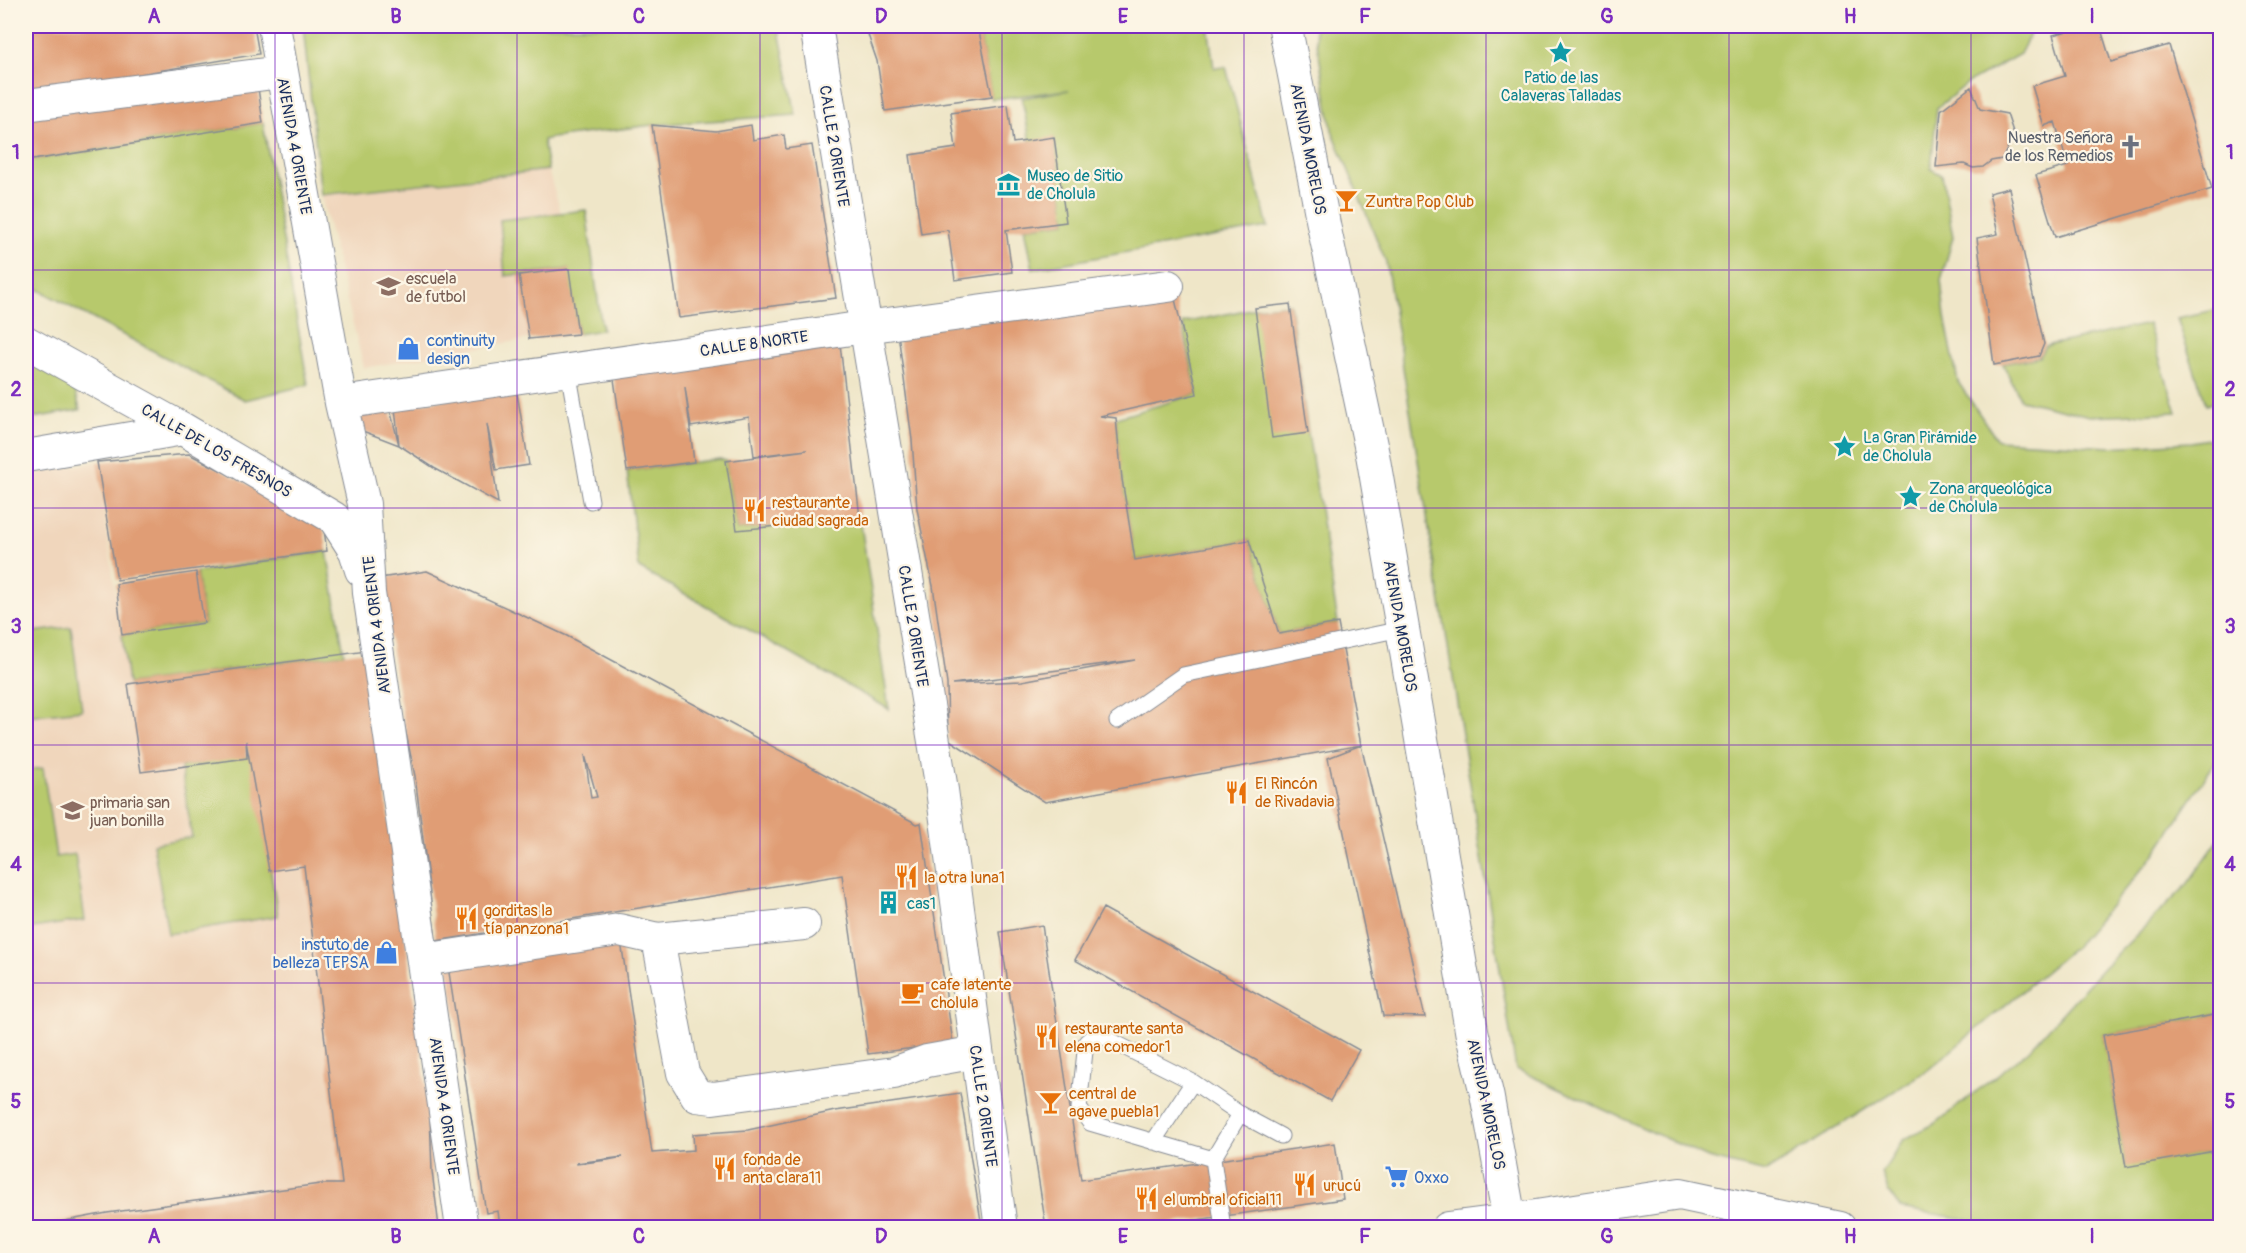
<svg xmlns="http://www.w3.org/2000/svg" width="2246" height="1253" viewBox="0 0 2246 1253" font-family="Pangolin,sans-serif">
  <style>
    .built { fill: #f0d6bc }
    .green { fill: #b7c96c; stroke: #697c65; stroke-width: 1.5 }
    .building { fill: #e09d74; fill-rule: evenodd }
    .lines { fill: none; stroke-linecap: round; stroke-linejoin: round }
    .lane-casing { stroke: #858a93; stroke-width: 17 }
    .street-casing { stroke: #858a93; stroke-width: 34 }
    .secondary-casing { stroke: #858a93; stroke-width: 35 }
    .lane { stroke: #fff; stroke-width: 15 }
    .street { stroke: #fff; stroke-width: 32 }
    .secondary { stroke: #fff; stroke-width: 33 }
    .grid { fill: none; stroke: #7b2cbf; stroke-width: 1.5; stroke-opacity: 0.55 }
    .labels { text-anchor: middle; stroke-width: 4.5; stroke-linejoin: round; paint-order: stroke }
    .culture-label { font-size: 16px; fill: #0d838f; stroke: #fcf5e5; text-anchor: start }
    .worship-label { font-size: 16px; fill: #5b616d; stroke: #fcf5e5; text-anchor: end }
    .street-label { font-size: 16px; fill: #1b2f5e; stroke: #fcf5e5 }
    .food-label { font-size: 16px; fill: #c56008; stroke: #fcf5e5; text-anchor: start }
    .education-label { font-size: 16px; fill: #785e54; stroke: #fcf5e5; text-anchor: start }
    .shop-label { font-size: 16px; fill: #366cbe; stroke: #fcf5e5; text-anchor: start }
    .neatline { fill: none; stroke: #7b2cbf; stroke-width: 2 }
    .grid-label { font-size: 20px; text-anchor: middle; font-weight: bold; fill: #7b2cbf }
  </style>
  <rect width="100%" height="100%" fill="#fcf5e5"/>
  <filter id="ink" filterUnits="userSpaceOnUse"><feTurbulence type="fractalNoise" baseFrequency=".0167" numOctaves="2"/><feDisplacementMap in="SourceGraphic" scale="12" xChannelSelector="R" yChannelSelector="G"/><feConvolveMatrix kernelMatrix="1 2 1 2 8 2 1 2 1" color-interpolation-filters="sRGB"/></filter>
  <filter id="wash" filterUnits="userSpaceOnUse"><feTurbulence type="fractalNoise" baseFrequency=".008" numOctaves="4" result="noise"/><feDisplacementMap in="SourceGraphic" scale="24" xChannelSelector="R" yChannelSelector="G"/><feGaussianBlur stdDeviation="1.35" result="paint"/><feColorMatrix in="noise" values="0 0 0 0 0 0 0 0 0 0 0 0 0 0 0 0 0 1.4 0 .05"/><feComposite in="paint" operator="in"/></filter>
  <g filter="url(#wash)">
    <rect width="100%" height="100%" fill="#efe6c8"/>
    <!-- built -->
    <path class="built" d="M 548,170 L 561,213 L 500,221 L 505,276 L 519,275 L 529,339 L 364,368 L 321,195 Z
      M 97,462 L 141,772 L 252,755 L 304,865 L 342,1184 L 26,1228 L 26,475 Z"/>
    <!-- green -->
    <path class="green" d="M 303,26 L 778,26 L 796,115 L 652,125 L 552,138 L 543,140 L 548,170 L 321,195 Z
      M 978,26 L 1208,26 L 1214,68 L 1226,67 L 1268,227 L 1033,269 L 1025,228 L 1066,222 L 1054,138 L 1030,141 L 1022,98 L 1069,90 L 992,99 Z
      M 1314,26 L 2034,26 L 2020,54 L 1968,83 L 1937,108 L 1931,169 L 1942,175 L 1953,237 L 1941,280 L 1945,317 L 1958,382 L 1997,440 L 2109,447 L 2191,442 L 2220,437 L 2220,755 L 2155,854 L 2076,946 L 1928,1070 L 1766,1172 L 1708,1158 L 1516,1069 L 1386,262 L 1332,130 Z
      M 2209,26 L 2220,26 L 2220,81 Z
      M 263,123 L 308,385 L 245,400 L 26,283 L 26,161 Z
      M 586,210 L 602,330 L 578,334 L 568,269 L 505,276 L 500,220 Z
      M 1290,304 L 1308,433 L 1338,623 L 1279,634 L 1249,540 L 1135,560 L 1120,469 L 1116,418 L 1197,394 L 1183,323 L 1255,308 Z
      M 2220,309 L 2220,400 L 2206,404 L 2177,318 Z
      M 2148,324 L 2177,412 L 2090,416 L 2021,400 L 2003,364 L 2039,357 L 2045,346 Z
      M 26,353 L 73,382 L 80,410 L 26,419 Z
      M 720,459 L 726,461 L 737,530 L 860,518 L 889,709 L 639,568 L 627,471 Z
      M 327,551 L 344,654 L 128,684 L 122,635 L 204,623 L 196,572 Z
      M 71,627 L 82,710 L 26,716 L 26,633 Z
      M 252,755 L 278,916 L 168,934 L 153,844 L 192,837 L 181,767 Z
      M 43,768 L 56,857 L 75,854 L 85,920 L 26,929 L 26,770 Z
      M 2220,838 L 2220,1014 L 2103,1035 L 2126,1166 L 2220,1150 L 2220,1227 L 2012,1227 L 1900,1208 L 1888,1191 L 1882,1173 L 1903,1140 L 1936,1123 L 2029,1050 L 2103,968 L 2186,886 Z"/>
    <g id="blocks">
      <!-- building -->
      <path class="building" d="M 26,26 L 254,26 L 259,54 L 26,93 Z
        M 865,26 L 978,26 L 992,96 L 885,111 L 877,61 Z
        M 2086,26 L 2100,26 L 2111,62 L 2169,45 L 2212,189 L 2055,237 L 2036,175 L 2068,166 L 2055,122 L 2044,126 L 2032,86 L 2065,76 L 2053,35 Z
        M 257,81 L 263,123 L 26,161 L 26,113 Z
        M 1971,87 L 1980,109 L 2007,114 L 2014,135 L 2002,159 L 1991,161 L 1983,167 L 1973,168 L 1964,164 L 1936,167 L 1941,110 Z
        M 1008,105 L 1013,143 L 1054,137 L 1066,222 L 1006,230 L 1012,272 L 955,280 L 948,230 L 921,234 L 910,155 L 956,148 L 951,113 Z
        M 652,125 L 716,131 L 751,125 L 753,140 L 784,135 L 786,149 L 812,145 L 836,298 L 679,318 Z
        M 2009,188 L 2044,344 L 2039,356 L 1994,365 L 1977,238 L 1998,234 L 1989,193 Z
        M 569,269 L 578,334 L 529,339 L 519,275 Z
        M 1172,286 L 1197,394 L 1100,416 L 1116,418 L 1122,479 L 1135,560 L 1249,540 L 1279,634 L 1338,623 L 1361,745 L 1045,802 L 948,739 L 947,684 L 933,586 L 917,509 L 912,440 L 898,333 ZM 1135,660 L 1022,681 L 952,684 Z
        M 1290,304 L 1308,433 L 1272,438 L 1255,308 Z
        M 840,344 L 860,518 L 737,530 L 726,461 L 807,450 L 754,456 L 749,417 L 691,427 L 685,387 L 694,462 L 627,471 L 613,372 Z
        M 516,387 L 529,465 L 496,470 L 487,424 L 498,503 L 434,468 L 399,445 L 395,408 Z
        M 390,409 L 399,445 L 360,430 L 357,416 Z
        M 189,454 L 323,523 L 327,551 L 117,580 L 97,462 Z
        M 427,571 L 567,636 L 917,824 L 921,823 L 953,1043 L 868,1054 L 842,875 L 436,941 L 415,776 L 402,714 L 380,578 ZM 585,755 L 597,797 L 591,798 Z
        M 196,572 L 204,623 L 122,635 L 116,584 Z
        M 366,651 L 430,1115 L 432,1171 L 439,1227 L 33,1227 L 107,1213 L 320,1184 L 342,1184 L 304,866 L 269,871 L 246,741 L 247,758 L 141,772 L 128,684 Z
        M 1361,745 L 1425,1017 L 1383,1016 L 1328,758 Z
        M 1103,908 L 1359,1050 L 1330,1101 L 1075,960 Z
        M 1042,925 L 1081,1180 L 1335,1143 L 1343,1199 L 1147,1227 L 1046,1227 L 1000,932 Z
        M 621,941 L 652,1153 L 694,1150 L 693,1134 L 748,1130 L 835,1111 L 960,1093 L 982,1227 L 500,1227 L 498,1211 L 486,1213 L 448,966 ZM 623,1157 L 608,1160 L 577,1164 L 577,1163 Z
        M 2220,1014 L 2220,1150 L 2126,1167 L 2103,1035 Z"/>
    </g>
  </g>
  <g filter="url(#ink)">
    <use href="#blocks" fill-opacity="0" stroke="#858a93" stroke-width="1.5"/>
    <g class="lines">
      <defs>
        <path id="lane" d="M 568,370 L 591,501
          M 1117,721 L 1183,675 L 1401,629
          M 1153,1142 L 1193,1082
          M 1213,1159 L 1090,1123 L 1079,1108 L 1086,1042 L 1096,1033 L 1193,1082 L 1240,1114 L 1281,1136
          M 1223,1228 L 1213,1159 L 1240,1114"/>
        <path id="street" d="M 274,26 L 341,403 L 364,504 L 369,593 L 462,1228
          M 816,26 L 942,790 L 1001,1228
          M 26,105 L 281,72
          M 26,342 L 183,429 L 334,518 L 355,551 L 361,570
          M 341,403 L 865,327 L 1168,286
          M 26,456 L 183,429
          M 658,939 L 683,1073 L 697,1096 L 713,1098 L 894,1073 L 927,1061 L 977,1052
          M 423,960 L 619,930 L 658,939 L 804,924
          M 1448,1228 L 1510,1220 L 1680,1194 L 1840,1228"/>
        <path id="secondary" d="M 1285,26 L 1324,227 L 1373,457 L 1472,1033 L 1487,1096 L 1511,1228"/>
      </defs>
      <!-- lane casing -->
      <use href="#lane" class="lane-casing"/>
      <!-- street casing -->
      <use href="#street" class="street-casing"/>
      <!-- secondary casing -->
      <use href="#secondary" class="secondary-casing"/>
      <!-- lane -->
      <use href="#lane" class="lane"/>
      <!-- street -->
      <use href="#street" class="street"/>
      <!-- secondary -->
      <use href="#secondary" class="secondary"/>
    </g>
  </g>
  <!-- grid -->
  <path class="grid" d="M 275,26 L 275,1228M 517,26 L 517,1228M 760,26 L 760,1228M 1002,26 L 1002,1228M 1244,26 L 1244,1228M 1486,26 L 1486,1228M 1729,26 L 1729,1228M 1971,26 L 1971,1228M 26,270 L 2220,270M 26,508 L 2220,508M 26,745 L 2220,745M 26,983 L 2220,983"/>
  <!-- icons -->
  <defs>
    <symbol id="sight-bare" viewBox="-9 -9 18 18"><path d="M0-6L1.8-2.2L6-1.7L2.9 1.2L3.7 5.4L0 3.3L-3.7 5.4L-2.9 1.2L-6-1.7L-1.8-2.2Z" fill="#0f9aa8" stroke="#fcf5e5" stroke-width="2.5" paint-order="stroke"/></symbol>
    <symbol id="church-bare" viewBox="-9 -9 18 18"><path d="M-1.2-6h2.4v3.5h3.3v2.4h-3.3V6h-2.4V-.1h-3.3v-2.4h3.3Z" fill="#6b7280" stroke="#fcf5e5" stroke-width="2.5" paint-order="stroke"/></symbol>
    <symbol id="museum-bare" viewBox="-9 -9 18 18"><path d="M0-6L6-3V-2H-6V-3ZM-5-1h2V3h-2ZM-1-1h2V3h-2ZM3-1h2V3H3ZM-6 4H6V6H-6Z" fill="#0f9aa8" stroke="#fcf5e5" stroke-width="2.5" paint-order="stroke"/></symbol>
    <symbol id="bar-bare" viewBox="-9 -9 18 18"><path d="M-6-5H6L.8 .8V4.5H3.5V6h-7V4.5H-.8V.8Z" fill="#e8710a" stroke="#fcf5e5" stroke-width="2.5" paint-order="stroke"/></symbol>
    <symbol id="school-bare" viewBox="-9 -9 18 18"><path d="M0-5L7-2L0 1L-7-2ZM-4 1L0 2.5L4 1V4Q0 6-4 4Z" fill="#8d6e63" stroke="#fcf5e5" stroke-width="2.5" paint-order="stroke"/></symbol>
    <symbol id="shop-bare" viewBox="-9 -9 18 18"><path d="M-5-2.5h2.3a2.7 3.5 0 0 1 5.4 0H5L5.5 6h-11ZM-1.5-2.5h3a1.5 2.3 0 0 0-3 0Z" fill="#3f7fe0" stroke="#fcf5e5" stroke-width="2.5" paint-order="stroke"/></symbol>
    <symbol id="restaurant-bare" viewBox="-9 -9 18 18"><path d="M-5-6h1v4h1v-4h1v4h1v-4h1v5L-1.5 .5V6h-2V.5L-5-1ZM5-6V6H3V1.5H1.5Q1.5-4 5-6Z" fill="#e8710a" stroke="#fcf5e5" stroke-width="2.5" paint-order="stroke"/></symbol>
    <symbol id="building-bare" viewBox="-9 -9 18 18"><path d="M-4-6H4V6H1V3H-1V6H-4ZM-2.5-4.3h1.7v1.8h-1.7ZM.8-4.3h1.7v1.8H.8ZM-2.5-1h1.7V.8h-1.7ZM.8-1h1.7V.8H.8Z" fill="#0f9aa8" stroke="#fcf5e5" stroke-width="2.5" paint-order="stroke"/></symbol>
    <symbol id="cafe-bare" viewBox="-9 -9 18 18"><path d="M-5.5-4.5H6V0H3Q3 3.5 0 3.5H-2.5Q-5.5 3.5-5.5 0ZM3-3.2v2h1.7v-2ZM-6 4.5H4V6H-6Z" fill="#e8710a" stroke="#fcf5e5" stroke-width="2.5" paint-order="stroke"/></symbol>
    <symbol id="supermarket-bare" viewBox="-9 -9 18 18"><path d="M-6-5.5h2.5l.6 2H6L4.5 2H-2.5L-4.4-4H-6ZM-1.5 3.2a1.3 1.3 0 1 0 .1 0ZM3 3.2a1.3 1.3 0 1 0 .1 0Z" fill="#3f7fe0" stroke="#fcf5e5" stroke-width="2.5" paint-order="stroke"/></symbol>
  </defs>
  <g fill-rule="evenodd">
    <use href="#sight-bare" x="1544" y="36" width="33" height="33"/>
    <use href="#church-bare" x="2114" y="130" width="33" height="33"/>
    <use href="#museum-bare" x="992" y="168" width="33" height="33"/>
    <use href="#bar-bare" x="1330" y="184" width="33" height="33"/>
    <use href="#school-bare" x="372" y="270" width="33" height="33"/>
    <use href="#shop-bare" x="392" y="332" width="33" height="33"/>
    <use href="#sight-bare" x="1828" y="430" width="33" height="33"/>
    <use href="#sight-bare" x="1894" y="480" width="33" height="33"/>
    <use href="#restaurant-bare" x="738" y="494" width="33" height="33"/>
    <use href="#restaurant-bare" x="1220" y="776" width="33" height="33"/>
    <use href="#school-bare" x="56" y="794" width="33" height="33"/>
    <use href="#restaurant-bare" x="890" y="860" width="33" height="33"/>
    <use href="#building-bare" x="872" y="886" width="33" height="33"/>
    <use href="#restaurant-bare" x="450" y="902" width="33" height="33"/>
    <use href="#shop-bare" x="370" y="936" width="33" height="33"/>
    <use href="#cafe-bare" x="896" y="976" width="33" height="33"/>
    <use href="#restaurant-bare" x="1030" y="1020" width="33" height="33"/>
    <use href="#bar-bare" x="1034" y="1086" width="33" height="33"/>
    <use href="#restaurant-bare" x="708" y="1152" width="33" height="33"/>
    <use href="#supermarket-bare" x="1380" y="1160" width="33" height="33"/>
    <use href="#restaurant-bare" x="1288" y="1168" width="33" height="33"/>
    <use href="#restaurant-bare" x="1130" y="1182" width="33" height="33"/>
  </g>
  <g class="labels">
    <!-- culture labels -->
    <g class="culture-label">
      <text x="1561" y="83" text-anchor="middle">Patio de las<tspan x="1561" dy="18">Calaveras Talladas</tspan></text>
      <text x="1027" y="181">Museo de Sitio<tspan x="1027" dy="18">de Cholula</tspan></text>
      <text x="1863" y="443">La Gran Pirámide<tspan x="1863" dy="18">de Cholula</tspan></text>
      <text x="1929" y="494">Zona arqueológica<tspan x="1929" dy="18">de Cholula</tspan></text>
      <text x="907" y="909">cas1</text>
    </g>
    <!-- worship labels -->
    <g class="worship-label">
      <text x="2113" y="143">Nuestra Señora<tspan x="2113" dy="18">de los Remedios</tspan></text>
    </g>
    <!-- street labels -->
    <g class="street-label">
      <text transform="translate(295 146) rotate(80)" y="6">AVENIDA 4 ORIENTE</text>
      <text transform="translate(835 146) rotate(81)" y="6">CALLE 2 ORIENTE</text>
      <text transform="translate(1309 149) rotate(79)" y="6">AVENIDA MORELOS</text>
      <text transform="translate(754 343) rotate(-8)" y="6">CALLE 8 NORTE</text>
      <text transform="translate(217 450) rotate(30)" y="6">CALLE DE LOS FRESNOS</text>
      <text transform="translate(376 625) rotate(-97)" y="6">AVENIDA 4 ORIENTE</text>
      <text transform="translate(914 626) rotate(81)" y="6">CALLE 2 ORIENTE</text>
      <text transform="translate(1401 626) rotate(80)" y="6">AVENIDA MORELOS</text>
      <text transform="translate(1487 1104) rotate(78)" y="6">AVENIDA MORELOS</text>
      <text transform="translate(445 1106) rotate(82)" y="6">AVENIDA 4 ORIENTE</text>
      <text transform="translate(984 1106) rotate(82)" y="6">CALLE 2 ORIENTE</text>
    </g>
    <!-- food labels -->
    <g class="food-label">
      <text x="1365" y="207">Zuntra Pop Club</text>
      <text x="772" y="508">restaurante<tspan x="772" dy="18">ciudad sagrada</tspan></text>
      <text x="1255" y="789">El Rincón<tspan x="1255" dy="18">de Rivadavia</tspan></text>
      <text x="924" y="883">la otra luna1</text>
      <text x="484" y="916">gorditas la<tspan x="484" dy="18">tía panzona1</tspan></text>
      <text x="931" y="990">cafe latente<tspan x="931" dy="18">cholula</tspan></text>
      <text x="1065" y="1034">restaurante santa<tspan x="1065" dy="18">elena comedor1</tspan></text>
      <text x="1069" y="1099">central de<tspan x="1069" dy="18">agave puebla1</tspan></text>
      <text x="743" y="1165">fonda de<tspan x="743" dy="18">anta clara11</tspan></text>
      <text x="1323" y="1191">urucú</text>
      <text x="1164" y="1205">el umbral oficial11</text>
    </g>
    <!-- education labels -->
    <g class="education-label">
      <text x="406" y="284">escuela<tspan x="406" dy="18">de futbol</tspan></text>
      <text x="90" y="808">primaria san<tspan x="90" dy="18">juan bonilla</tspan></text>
    </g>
    <!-- shop labels -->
    <g class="shop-label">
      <text x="427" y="346">continuity<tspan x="427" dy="18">design</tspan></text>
      <text x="369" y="950" text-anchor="end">instuto de<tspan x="369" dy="18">belleza TEPSA</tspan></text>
      <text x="1414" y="1183">Oxxo</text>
    </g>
  </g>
  <!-- margin -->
  <rect width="2246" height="1253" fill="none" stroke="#fcf5e5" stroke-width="66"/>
  <rect x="33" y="33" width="2180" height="1187" class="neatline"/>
  <g class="grid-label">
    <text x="154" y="23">A</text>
    <text x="396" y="23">B</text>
    <text x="639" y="23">C</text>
    <text x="881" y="23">D</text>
    <text x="1123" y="23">E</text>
    <text x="1365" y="23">F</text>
    <text x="1607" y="23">G</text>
    <text x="1850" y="23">H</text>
    <text x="2092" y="23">I</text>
    <text x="16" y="159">1</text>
    <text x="2230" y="159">1</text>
    <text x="16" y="396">2</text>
    <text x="2230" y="396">2</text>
    <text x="16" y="633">3</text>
    <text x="2230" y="633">3</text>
    <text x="16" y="871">4</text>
    <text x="2230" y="871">4</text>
    <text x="16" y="1108">5</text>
    <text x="2230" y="1108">5</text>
    <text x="154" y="1243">A</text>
    <text x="396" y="1243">B</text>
    <text x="639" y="1243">C</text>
    <text x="881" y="1243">D</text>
    <text x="1123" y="1243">E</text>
    <text x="1365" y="1243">F</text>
    <text x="1607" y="1243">G</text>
    <text x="1850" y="1243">H</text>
    <text x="2092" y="1243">I</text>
  </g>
</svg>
